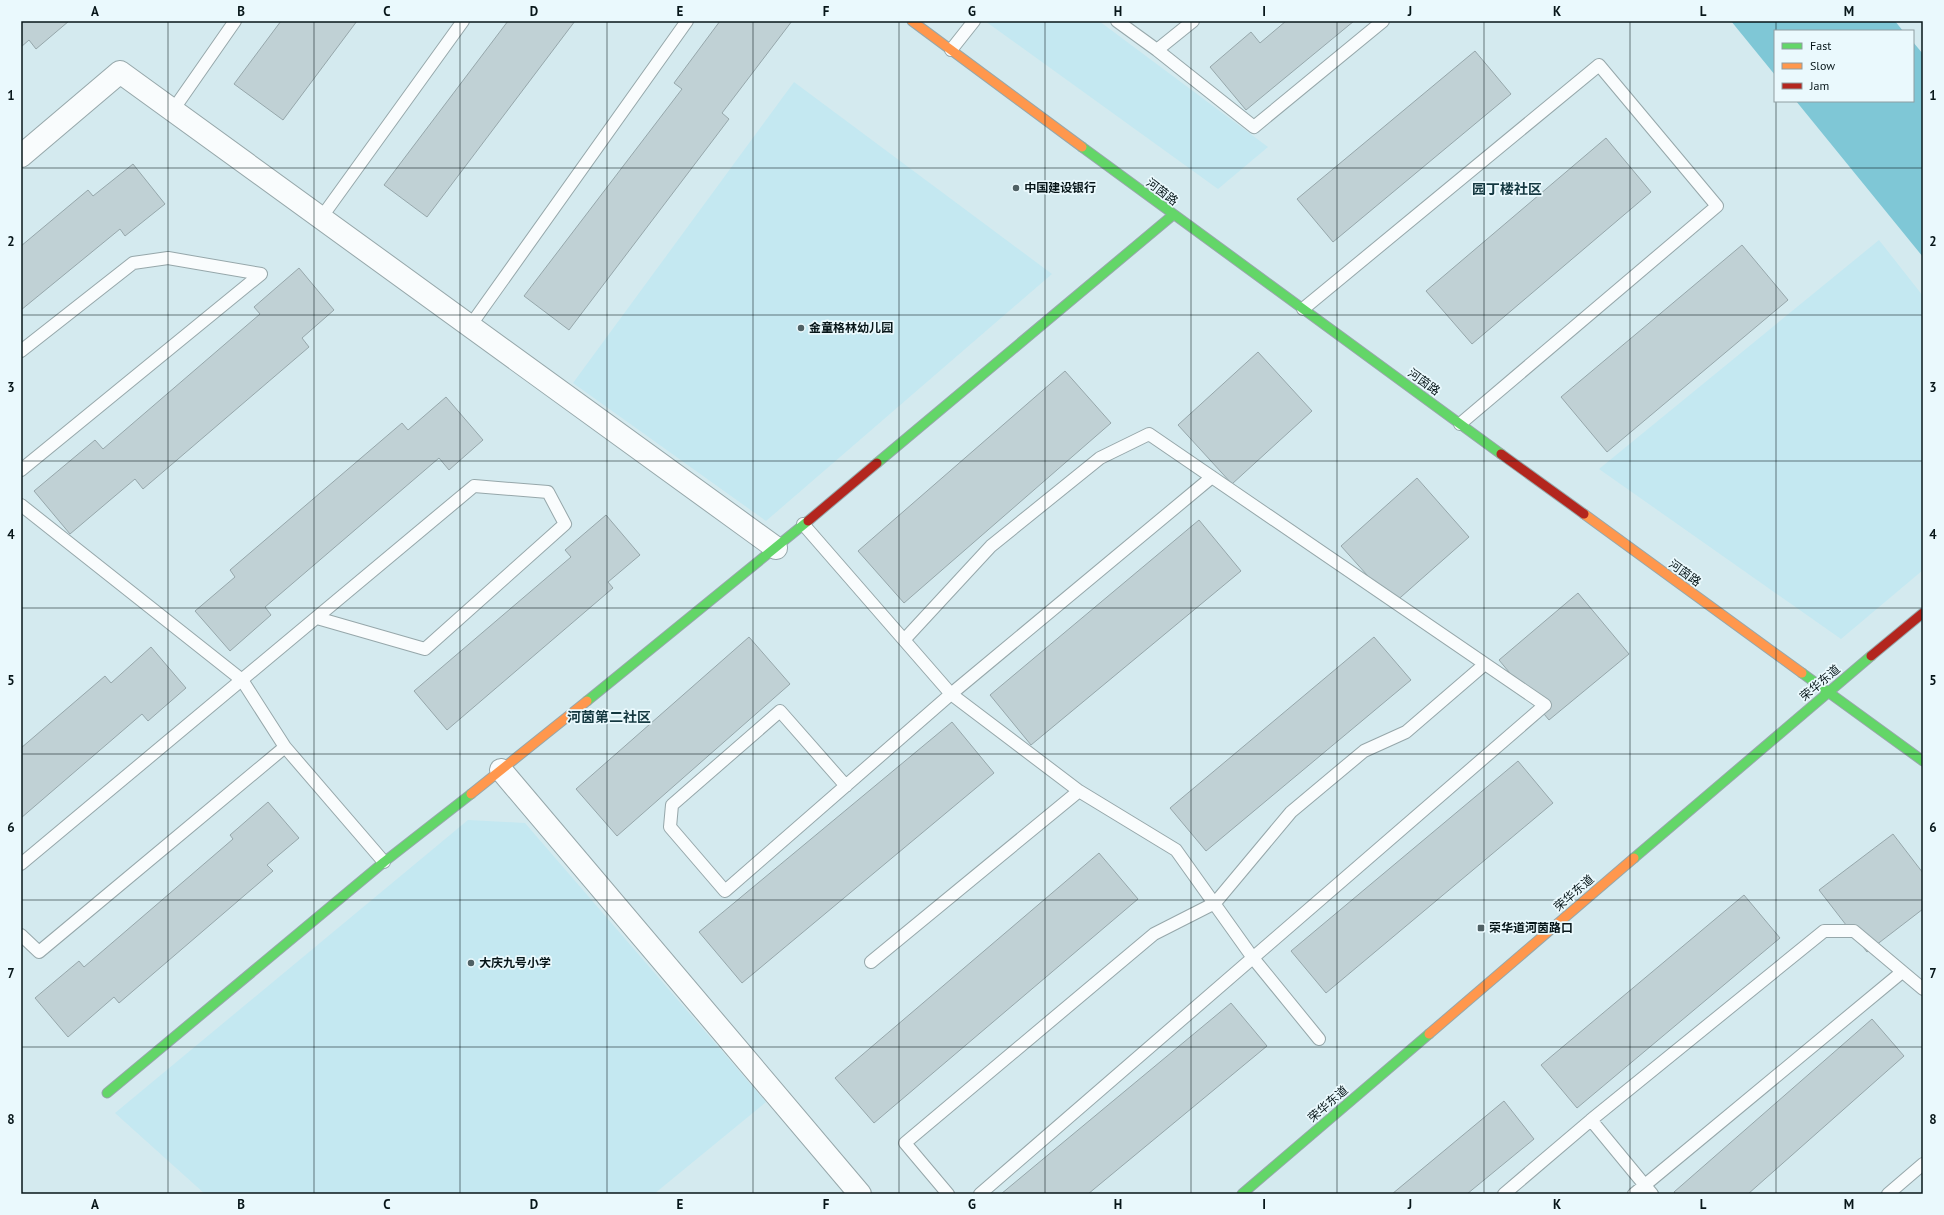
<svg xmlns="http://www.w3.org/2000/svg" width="1944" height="1215" viewBox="0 0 1944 1215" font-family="'PT Sans','Noto Sans SC',sans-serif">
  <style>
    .built { fill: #c4e8f1 }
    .water { fill: #7fc7d6 }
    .building { fill: #c0d1d5; stroke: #96a7ab }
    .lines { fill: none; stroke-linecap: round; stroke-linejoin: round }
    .lane-casing { stroke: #96a7aa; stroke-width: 14 }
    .street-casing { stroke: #96a7aa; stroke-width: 24 }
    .fast-casing { stroke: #96a7aa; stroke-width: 11 }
    .slow-casing { stroke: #96a7aa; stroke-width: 11 }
    .jam-casing { stroke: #96a7aa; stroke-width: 11 }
    .lane { stroke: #f9fcfd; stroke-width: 12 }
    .street { stroke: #f9fcfd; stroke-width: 22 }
    .fast { stroke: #63d668; stroke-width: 9 }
    .slow { stroke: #ff974d; stroke-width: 9 }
    .jam { stroke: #b3261e; stroke-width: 9 }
    .grid { fill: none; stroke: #071619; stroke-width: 1; stroke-opacity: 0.55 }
    .poi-dot { fill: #4f6064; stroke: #eaf9fd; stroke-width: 1.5 }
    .labels { text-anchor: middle; stroke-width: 3.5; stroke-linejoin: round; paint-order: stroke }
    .poi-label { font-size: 12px; font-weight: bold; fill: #071619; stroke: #eaf9fd; text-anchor: start }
    .street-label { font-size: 12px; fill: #071619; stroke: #eaf9fd }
    .quarter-label { font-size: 14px; font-weight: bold; fill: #143840; stroke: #eaf9fd }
    .neatline { fill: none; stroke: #071619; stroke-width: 1.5 }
    .grid-label { font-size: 13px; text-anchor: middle; font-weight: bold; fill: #071619 }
  </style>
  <rect width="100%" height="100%" fill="#d4eaef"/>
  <!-- built -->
  <path class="built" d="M 985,21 L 1099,21 L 1268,147 L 1218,189 Z
    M 794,82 L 1052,274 L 766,521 L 573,383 Z
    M 1879,240 L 1923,296 L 1923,570 L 1841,639 L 1599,469 Z
    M 468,820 L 525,823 L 766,1102 L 654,1194 L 205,1194 L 115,1113 Z"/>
  <!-- water -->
  <path class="water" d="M 1731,21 L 1895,21 L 1903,31 L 1775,31 L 1775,75 Z
    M 1913,42 L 1923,54 L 1923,257 L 1796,101 L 1913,101 Z"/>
  <!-- building -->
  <path class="building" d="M 21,21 L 69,21 L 36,49 L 29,40 L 21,47 Z
    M 281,21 L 357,21 L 283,120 L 234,84 Z
    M 508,21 L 575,21 L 427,217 L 384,185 Z
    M 720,21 L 792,21 L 722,113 L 729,119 L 569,330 L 524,296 L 682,89 L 674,83 Z
    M 1286,21 L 1354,21 L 1246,110 L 1210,67 L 1251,32 L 1260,43 Z
    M 1475,51 L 1511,94 L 1333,242 L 1297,199 Z
    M 1606,138 L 1651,192 L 1472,344 L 1426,291 Z
    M 133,164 L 165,204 L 125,236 L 120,229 L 21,310 L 21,246 L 88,190 L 93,196 Z
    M 1742,245 L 1788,300 L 1607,452 L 1561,397 Z
    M 299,268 L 334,310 L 302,338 L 309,347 L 143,489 L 135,479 L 70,534 L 34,491 L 95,440 L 103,449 L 260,314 L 254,307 Z
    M 1258,352 L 1312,411 L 1232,484 L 1178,425 Z
    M 1065,371 L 1111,423 L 904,603 L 858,551 Z
    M 446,397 L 483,440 L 449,470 L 439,458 L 265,607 L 271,615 L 230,651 L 195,611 L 235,577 L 230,570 L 402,423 L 408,430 Z
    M 1417,478 L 1469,537 L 1393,604 L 1341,546 Z
    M 606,515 L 640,555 L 608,582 L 613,588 L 447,730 L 414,691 L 571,557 L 565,550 Z
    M 1199,520 L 1241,571 L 1031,745 L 990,695 Z
    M 1578,593 L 1629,654 L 1549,720 L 1499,660 Z
    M 749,637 L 790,684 L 617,836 L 576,789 Z
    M 1374,637 L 1411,680 L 1206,851 L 1170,808 Z
    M 151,647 L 186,688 L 148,721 L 142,714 L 21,818 L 21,748 L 105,676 L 111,683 Z
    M 952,722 L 994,773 L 742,983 L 699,932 Z
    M 1518,761 L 1553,803 L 1326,993 L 1291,951 Z
    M 268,802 L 299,838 L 267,865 L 273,871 L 119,1003 L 114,997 L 68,1037 L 35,998 L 79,961 L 84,967 L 233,839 L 230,835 Z
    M 1893,834 L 1923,873 L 1923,909 L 1867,952 L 1819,890 Z
    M 1099,853 L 1138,899 L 874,1123 L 835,1078 Z
    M 1744,895 L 1780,938 L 1577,1108 L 1541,1065 Z
    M 1231,1003 L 1267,1046 L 1088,1194 L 1001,1194 Z
    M 1872,1019 L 1904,1056 L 1748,1194 L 1675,1194 L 1674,1192 Z
    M 1504,1101 L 1534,1139 L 1467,1194 L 1392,1194 Z"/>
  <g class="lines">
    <defs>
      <path id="lane" d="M 1117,21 L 1157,50 L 1254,127 L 1383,21
        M 951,50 L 974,21
        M 1157,50 L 1193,21
        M 173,110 L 235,21
        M 321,218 L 463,21
        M 1303,309 L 1599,65 L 1717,206 L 1460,424
        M 470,326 L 687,21
        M 21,351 L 133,263 L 168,258 L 261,274
        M 21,470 L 261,274
        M 21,505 L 242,680 L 285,747 L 384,862
        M 803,524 L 951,694 L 1079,791 L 1176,850 L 1253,958 L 1319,1039
        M 904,640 L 991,546 L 1100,458 L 1149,434 L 1545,705 L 980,1194
        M 846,786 L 780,711 L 672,805 L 670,827 L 725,891 L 951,694 L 1212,477
        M 21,864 L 474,486 L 548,492 L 565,524 L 425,649 L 317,618
        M 21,935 L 39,952 L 285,747
        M 871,962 L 1079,791
        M 1591,1120 L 1652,1194
        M 948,1194 L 905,1143 L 1154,934 L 1215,903 L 1291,812 L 1364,751 L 1406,732 L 1485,664
        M 1504,1194 L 1591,1120 L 1824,931 L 1854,931 L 1923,989
        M 1634,1194 L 1902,972
        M 1888,1194 L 1923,1164"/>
      <path id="street" d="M 21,156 L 120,72 L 776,548
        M 501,770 L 860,1194"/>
      <path id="fast" d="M 1082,147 L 1501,454
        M 877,463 L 1173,215
        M 1802,673 L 1923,761
        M 587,701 L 808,521
        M 1634,858 L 1871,656
        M 107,1093 L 384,862 L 471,794
        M 1242,1194 L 1429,1034"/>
      <path id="slow" d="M 912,21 L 1082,147
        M 1584,514 L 1802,673
        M 471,794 L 587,701
        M 1429,1034 L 1634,858"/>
      <path id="jam" d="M 1501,454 L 1584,514
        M 808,521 L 877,463
        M 1871,656 L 1923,613"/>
    </defs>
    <!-- lane casing -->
    <use href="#lane" class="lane-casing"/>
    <!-- street casing -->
    <use href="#street" class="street-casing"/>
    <!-- fast casing -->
    <use href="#fast" class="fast-casing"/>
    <!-- slow casing -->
    <use href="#slow" class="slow-casing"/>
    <!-- jam casing -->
    <use href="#jam" class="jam-casing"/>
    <!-- lane -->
    <use href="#lane" class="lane"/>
    <!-- street -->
    <use href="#street" class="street"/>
    <!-- fast -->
    <use href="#fast" class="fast"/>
    <!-- slow -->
    <use href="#slow" class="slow"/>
    <!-- jam -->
    <use href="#jam" class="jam"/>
  </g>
  <!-- grid -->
  <path class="grid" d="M 168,21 L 168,1194M 314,21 L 314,1194M 460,21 L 460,1194M 607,21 L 607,1194M 753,21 L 753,1194M 899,21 L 899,1194M 1045,21 L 1045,1194M 1191,21 L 1191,1194M 1337,21 L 1337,1194M 1484,21 L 1484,1194M 1630,21 L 1630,1194M 1776,21 L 1776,31M 1776,101 L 1776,1194M 21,168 L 1923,168M 21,315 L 1923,315M 21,461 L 1923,461M 21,608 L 1923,608M 21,754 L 1923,754M 21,900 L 1923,900M 21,1047 L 1923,1047"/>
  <!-- markers -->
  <g class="poi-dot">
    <circle cx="1016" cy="188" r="4"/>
    <circle cx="801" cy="328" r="4"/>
    <rect x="1477" y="924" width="8" height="8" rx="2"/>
    <circle cx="471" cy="963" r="4"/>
  </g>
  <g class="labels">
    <!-- poi labels -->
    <g class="poi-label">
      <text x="1024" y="192">中国建设银行</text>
      <text x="809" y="332">金童格林幼儿园</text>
      <text x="1489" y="932">荣华道河茵路口</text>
      <text x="479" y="967">大庆九号小学</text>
    </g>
    <!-- street labels -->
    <g class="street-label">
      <text transform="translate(1162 192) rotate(37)" y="4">河茵路</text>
      <text transform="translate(1424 382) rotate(36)" y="4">河茵路</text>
      <text transform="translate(1685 573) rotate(36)" y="4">河茵路</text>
      <text transform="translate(1820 683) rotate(-40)" y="4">荣华东道</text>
      <text transform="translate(1574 893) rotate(-41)" y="4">荣华东道</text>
      <text transform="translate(1328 1104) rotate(-41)" y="4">荣华东道</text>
    </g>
    <!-- quarter labels -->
    <g class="quarter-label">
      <text x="1507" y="194">园丁楼社区</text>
      <text x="609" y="722">河茵第二社区</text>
    </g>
  </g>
  <!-- border -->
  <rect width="1944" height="1215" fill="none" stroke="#eaf9fd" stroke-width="44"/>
  <!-- legend -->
  <rect x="1774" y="30" width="140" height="72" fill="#eaf9fd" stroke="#8f9ea2"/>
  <rect x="1782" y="43" width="20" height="6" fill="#63d668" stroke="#8f9ea2"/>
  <text x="1810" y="50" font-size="12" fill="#071619">Fast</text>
  <rect x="1782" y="63" width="20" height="6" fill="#ff974d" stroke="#8f9ea2"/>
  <text x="1810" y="70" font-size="12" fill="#071619">Slow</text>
  <rect x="1782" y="83" width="20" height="6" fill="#b3261e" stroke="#8f9ea2"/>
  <text x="1810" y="90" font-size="12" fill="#071619">Jam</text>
  <rect x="22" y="22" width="1900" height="1171" class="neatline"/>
  <g class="grid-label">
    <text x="95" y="16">A</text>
    <text x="241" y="16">B</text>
    <text x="387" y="16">C</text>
    <text x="534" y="16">D</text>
    <text x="680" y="16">E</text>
    <text x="826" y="16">F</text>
    <text x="972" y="16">G</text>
    <text x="1118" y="16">H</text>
    <text x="1264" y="16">I</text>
    <text x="1410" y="16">J</text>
    <text x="1557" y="16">K</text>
    <text x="1703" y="16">L</text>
    <text x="1849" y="16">M</text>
    <text x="11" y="100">1</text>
    <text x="1933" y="100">1</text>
    <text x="11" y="246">2</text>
    <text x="1933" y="246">2</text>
    <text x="11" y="392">3</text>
    <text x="1933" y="392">3</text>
    <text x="11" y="539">4</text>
    <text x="1933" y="539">4</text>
    <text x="11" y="685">5</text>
    <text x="1933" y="685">5</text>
    <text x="11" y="832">6</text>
    <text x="1933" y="832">6</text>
    <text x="11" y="978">7</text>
    <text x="1933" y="978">7</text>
    <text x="11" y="1124">8</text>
    <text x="1933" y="1124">8</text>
    <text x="95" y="1209">A</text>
    <text x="241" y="1209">B</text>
    <text x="387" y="1209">C</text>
    <text x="534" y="1209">D</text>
    <text x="680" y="1209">E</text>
    <text x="826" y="1209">F</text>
    <text x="972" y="1209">G</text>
    <text x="1118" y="1209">H</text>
    <text x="1264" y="1209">I</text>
    <text x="1410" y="1209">J</text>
    <text x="1557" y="1209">K</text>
    <text x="1703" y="1209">L</text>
    <text x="1849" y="1209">M</text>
  </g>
</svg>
